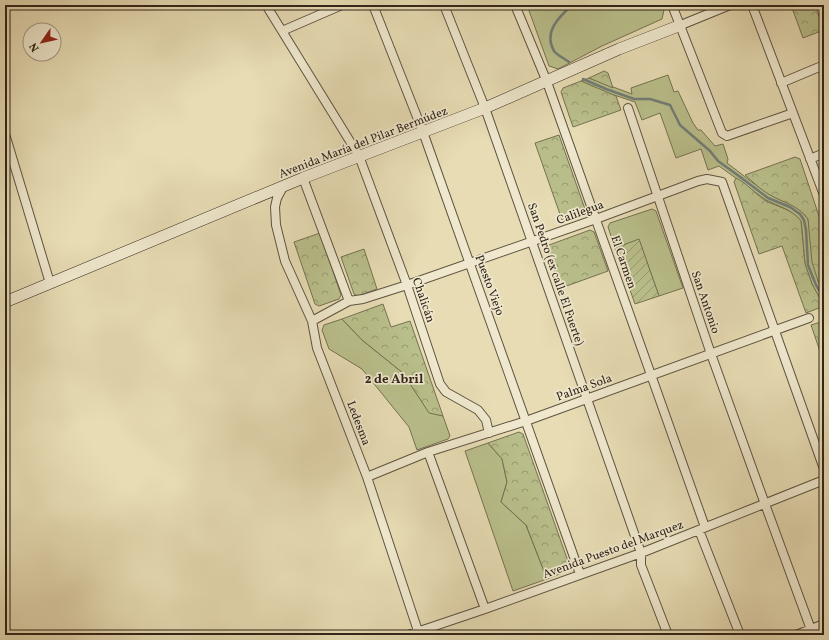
<svg xmlns="http://www.w3.org/2000/svg" width="829" height="640" viewBox="0 0 829 640" font-family="Vollkorn,serif">
  <style>
    .grass { fill: #b9bf8b; stroke: #757252 }
    .park { fill: url(#park-crowns); stroke: #757252 }
    .garden { fill: url(#garden-furrows); stroke: #757252 }
    .lines { fill: none; stroke-linecap: round; stroke-linejoin: round }
    .stream { stroke: #727d79; stroke-width: 2.5 }
    .street-casing { stroke: #5e5340; stroke-width: 10 }
    .secondary-casing { stroke: #31251a; stroke-width: 12 }
    .street { stroke: #efe8ce; stroke-width: 8 }
    .secondary { stroke: #efe8ce; stroke-width: 11 }
    .labels { text-anchor: middle; stroke-width: 3.5; stroke-linejoin: round; paint-order: stroke }
    .street-label { font-size: 12px; fill: #31251a; stroke: #efe8ce }
    .neighbourhood-label { font-size: 13px; font-weight: bold; fill: #31251a; stroke: #efe8ce }
  </style>
  <defs>
    <pattern id="park-crowns" width="20" height="18" patternUnits="userSpaceOnUse"><rect width="20" height="18" fill="#b9bf8b"/><path d="M2 6a3 3 0 1 1 6 0M12 15a3 3 0 1 1 6 0" fill="none" stroke="#979b71"/></pattern>
    <pattern id="garden-furrows" width="10" height="10" patternUnits="userSpaceOnUse"><rect width="10" height="10" fill="#b9bf8b"/><path d="M-1 1l2-2M0 10L10 0M9 11l2-2" fill="none" stroke="#979b71"/></pattern>
  </defs>
  <rect width="100%" height="100%" fill="#e7dcb4"/>
  <filter id="stains"><feTurbulence type="fractalNoise" baseFrequency=".005" numOctaves="4"/><feColorMatrix values="0 0 0 0 .2 0 0 0 0 .09 0 0 0 0 .02 0 0 0 .5 -.17"/></filter>
  <radialGradient id="worn" r=".72"><stop offset=".6" stop-color="#630" stop-opacity="0"/><stop offset="1" stop-color="#630" stop-opacity=".3"/></radialGradient>
  <!-- grass -->
  <path class="grass" d="M 527,5 L 662,5 L 664,10 L 662,19 L 602,46 L 558,69 L 549,66 Z
    M 668,75 L 674,92 L 678,91 L 693,123 L 698,130 L 701,130 L 715,146 L 723,144 L 728,159 L 727,163 C 741,173 754,185 769,194 C 783,203 797,203 808,219 L 818,281 L 824,291 L 824,308 L 812,284 L 805,264 L 801,221 L 788,210 L 766,200 L 719,166 L 708,170 L 701,149 L 676,158 L 660,113 L 642,120 L 635,102 L 605,92 L 581,81 L 589,78 L 632,94 L 631,88 Z
    M 652,209 L 656,211 L 683,288 L 659,296 L 639,240 L 615,248 L 608,227 L 610,223 Z
    M 342,319 L 362,340 L 403,373 L 429,412 L 443,416 L 450,436 L 448,439 L 417,450 L 409,427 L 362,369 L 329,349 L 322,330 L 324,325 Z
    M 488,443 L 502,459 L 507,482 L 501,502 L 526,525 L 547,579 L 513,591 L 465,451 Z"/>
  <!-- park -->
  <path class="park" d="M 791,5 L 815,5 L 824,30 L 803,38 Z
    M 604,71 L 608,73 L 613,88 L 589,78 Z
    M 581,81 L 616,96 L 621,110 L 573,127 L 561,92 L 563,88 Z
    M 559,135 L 585,209 L 583,213 L 562,220 L 535,143 Z
    M 795,157 L 800,159 L 824,231 L 824,291 L 818,281 L 812,262 L 808,219 C 798,205 784,203 770,195 C 761,190 753,182 745,175 Z
    M 736,178 C 747,183 756,195 766,201 C 778,207 792,209 801,221 L 805,264 L 812,284 L 824,306 L 806,313 L 782,246 L 759,254 L 734,182 Z
    M 590,230 L 594,232 L 608,271 L 561,288 L 547,249 L 549,245 Z
    M 320,233 L 341,295 L 339,299 L 319,306 L 315,304 L 294,242 Z
    M 364,249 L 377,289 L 358,296 L 354,294 L 341,257 Z
    M 383,304 L 391,327 L 410,321 L 443,416 L 429,413 L 403,373 L 362,340 L 342,319 Z
    M 824,321 L 824,363 L 811,325 Z
    M 519,432 L 523,434 L 570,567 L 567,571 L 547,579 L 526,525 L 501,502 L 507,482 L 502,459 L 488,443 Z"/>
  <!-- garden -->
  <path class="garden" d="M 639,239 L 659,296 L 635,304 L 615,248 Z"/>
  <g class="lines">
    <!-- stream -->
    <path class="stream" d="M 569,62 C 565,59 557,55 554,51 C 543,32 559,17 572,5
      M 583,79 L 606,89 L 634,99 L 650,99 L 670,105 L 680,125 L 710,151 L 718,161 L 743,179 L 768,198 L 790,207 L 800,214 L 804,220 L 806,230 L 808,265 L 816,285 L 824,298"/>
    <defs>
      <path id="street" d="M 266,5 L 359,156 L 407,285 L 440,384 L 446,392 L 478,410 L 486,420 L 489,433
        M 373,5 L 423,132 L 580,574
        M 444,5 L 485,108 L 641,553 L 641,565 L 668,635
        M 515,5 L 547,82 L 705,527
        M 672,5 L 722,133 L 727,136 L 793,113
        M 752,5 L 824,195
        M 681,25 L 730,5
        M 282,31 L 342,5
        M 781,83 L 824,65
        M 628,108 L 711,354 L 765,504 L 813,635
        M 5,134 L 50,283
        M 810,159 L 824,153
        M 303,178 L 349,301
        M 283,187 L 277,198 L 275,207 L 276,225 L 285,261 L 312,321 L 317,348 L 367,477 L 418,631
        M 312,321 L 349,301 L 363,299 L 407,285 L 596,219 L 698,181 L 707,179 L 722,182 L 824,469
        M 428,452 L 485,609
        M 367,477 L 428,452 L 526,421 L 809,318
        M 699,530 L 740,635
        M 408,635 L 485,609 L 641,553 L 824,480
        M 796,635 L 824,624"/>
      <path id="secondary" d="M 5,302 L 303,178 L 485,108 L 619,49 L 681,25"/>
    </defs>
    <!-- street casing -->
    <use href="#street" class="street-casing"/>
    <!-- secondary casing -->
    <use href="#secondary" class="secondary-casing"/>
    <!-- street -->
    <use href="#street" class="street"/>
    <!-- secondary -->
    <use href="#secondary" class="secondary"/>
  </g>
  <g class="labels">
    <!-- street labels -->
    <g class="street-label">
      <text transform="translate(363 142) rotate(-21)" y="4">Avenida María del Pilar Bermúdez</text>
      <text transform="translate(580 212) rotate(-20)" y="4">Calilegua</text>
      <text transform="translate(624 262) rotate(71)" y="4">El Carmen</text>
      <text transform="translate(556 274) rotate(71)" y="4">San Pedro (ex calle El Fuerte)</text>
      <text transform="translate(490 285) rotate(70)" y="4">Puesto Viejo</text>
      <text transform="translate(424 300) rotate(71)" y="4">Chalicán</text>
      <text transform="translate(706 302) rotate(71)" y="4">San Antonio</text>
      <text transform="translate(584 387) rotate(-20)" y="4">Palma Sola</text>
      <text transform="translate(359 423) rotate(69)" y="4">Ledesma</text>
      <text transform="translate(613 549) rotate(-20)" y="4">Avenida Puesto del Marquez</text>
    </g>
    <!-- neighbourhood labels -->
    <g class="neighbourhood-label">
      <text x="394" y="383">2 de Abril</text>
    </g>
  </g>
  <!-- margin -->
  <rect width="829" height="640" fill="none" stroke="#e7dcb4" stroke-width="20"/>
  <rect x="6" y="6" width="817" height="628" fill="none" stroke="#31251a" stroke-width="2"/>
  <rect x="10" y="10" width="809" height="620" fill="none" stroke="#31251a"/>
  <!-- north arrow -->
  <g transform="translate(42 42) rotate(236)"><circle r="19" fill="#efe8ce" stroke="#a39a86"/>
  <path d="M0-3L7 15L0 10L-7 15Z" fill="#8f2418"/>
  <text y="-6" font-size="11" font-weight="bold" text-anchor="middle" fill="#31251a">N</text>
  </g>
  <rect width="100%" height="100%" filter="url(#stains)"/>
  <rect width="100%" height="100%" fill="url(#worn)"/>
</svg>
